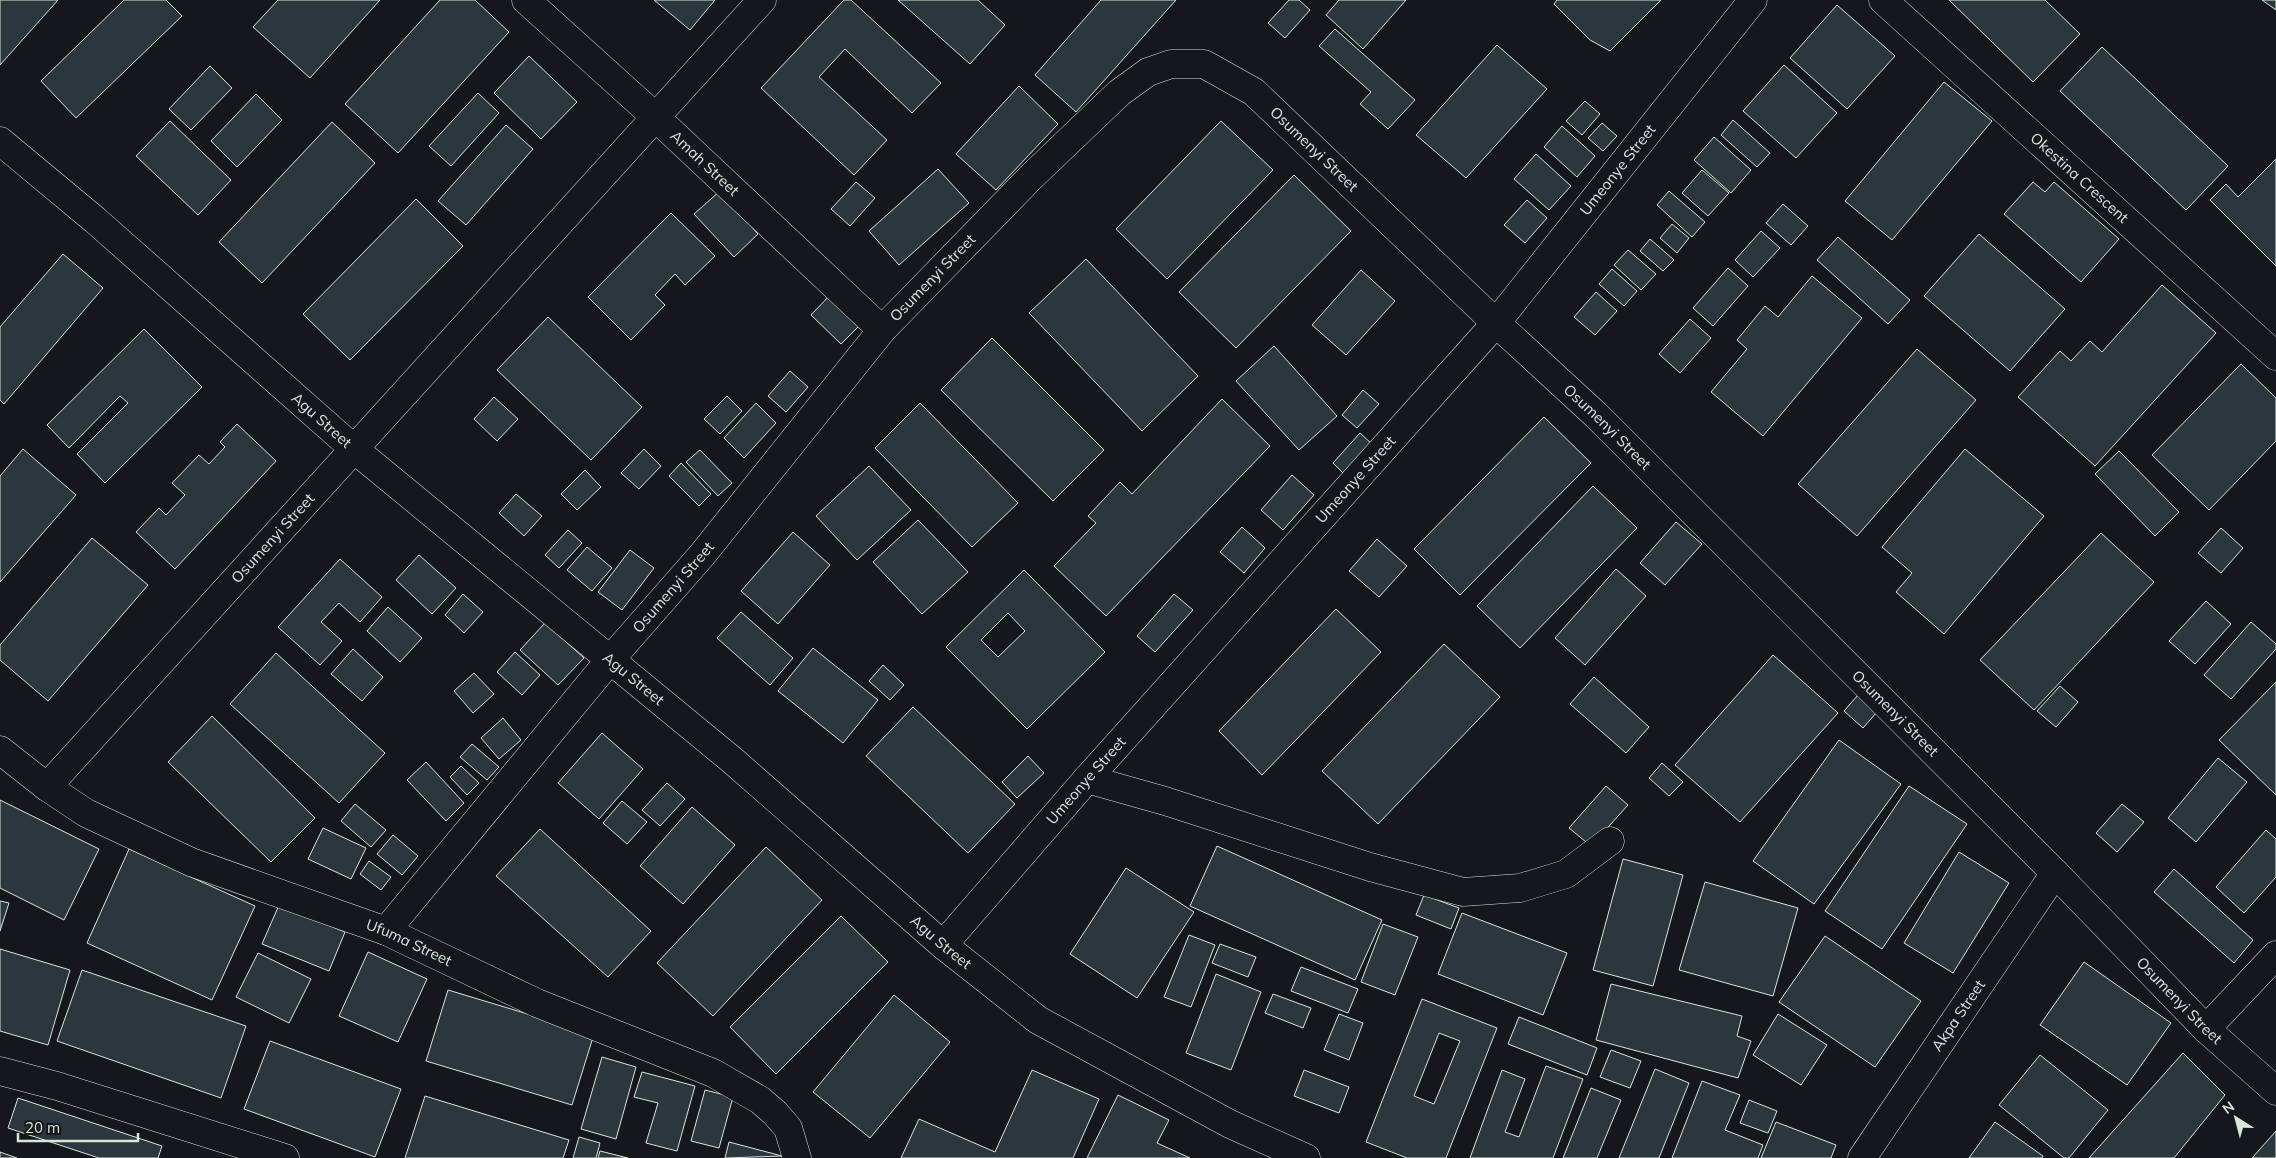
<svg xmlns="http://www.w3.org/2000/svg" width="2276" height="1158" viewBox="0 0 2276 1158" font-family="Mulish,sans-serif">
  <style>
    .building { fill: #2c363c; stroke: #d8e6dc; fill-rule: evenodd }
    .lines { fill: none; stroke-linecap: round; stroke-linejoin: round }
    .street-casing { stroke: #d8e6dc; stroke-width: 29 }
    .street { stroke: #14181c; stroke-width: 28 }
    .labels { text-anchor: middle; stroke-width: 4; stroke-linejoin: round; paint-order: stroke }
    .street-label { font-size: 15px; fill: #d8e6dc; stroke: #14181c }
  </style>
  <rect width="100%" height="100%" fill="#14181c"/>
  <!-- building -->
  <path class="building" d="M 0,0 L 58,0 L 0,65 Z
    M 124,0 L 166,0 L 182,16 L 76,118 L 41,81 Z
    M 278,0 L 380,0 L 310,78 L 253,27 Z
    M 440,0 L 475,0 L 509,32 L 398,153 L 345,104 Z
    M 654,0 L 715,0 L 690,30 Z
    M 844,0 L 851,0 L 941,83 L 912,113 L 845,49 L 819,77 L 887,140 L 854,175 L 761,88 Z
    M 898,0 L 978,0 L 1005,25 L 970,64 Z
    M 1101,0 L 1176,0 L 1076,112 L 1035,75 Z
    M 1289,0 L 1299,0 L 1310,10 L 1285,38 L 1268,23 Z
    M 1339,0 L 1406,0 L 1363,49 L 1326,15 Z
    M 1557,0 L 1661,0 L 1610,51 L 1590,40 L 1554,4 Z
    M 1949,0 L 2045,0 L 2080,34 L 2033,82 Z
    M 2262,0 L 2276,0 L 2276,10 Z
    M 1837,5 L 1895,56 L 1847,109 L 1790,58 Z
    M 1335,29 L 1415,100 L 1388,129 L 1360,104 L 1371,92 L 1319,46 Z
    M 1497,45 L 1547,89 L 1466,178 L 1416,135 Z
    M 2102,47 L 2228,166 L 2186,210 L 2060,91 Z
    M 529,56 L 577,102 L 541,139 L 494,93 Z
    M 1784,65 L 1837,113 L 1796,158 L 1743,111 Z
    M 210,66 L 232,88 L 191,130 L 169,109 Z
    M 1944,82 L 1992,121 L 1892,240 L 1845,201 Z
    M 1019,86 L 1058,124 L 996,190 L 956,154 Z
    M 478,93 L 499,113 L 451,166 L 429,146 Z
    M 256,94 L 282,120 L 237,167 L 211,141 Z
    M 1585,101 L 1600,114 L 1582,135 L 1566,121 Z
    M 1733,120 L 1770,153 L 1757,167 L 1721,135 Z
    M 170,121 L 231,180 L 198,215 L 136,156 Z
    M 1221,121 L 1273,170 L 1167,279 L 1116,229 Z
    M 332,122 L 375,163 L 262,283 L 219,242 Z
    M 1602,123 L 1617,136 L 1603,151 L 1588,138 Z
    M 506,125 L 533,149 L 466,225 L 438,201 Z
    M 1562,126 L 1595,156 L 1577,177 L 1544,147 Z
    M 1714,137 L 1751,170 L 1731,193 L 1694,160 Z
    M 1536,154 L 1571,186 L 1549,210 L 1514,179 Z
    M 2276,159 L 2276,266 L 2210,200 L 2226,184 L 2238,197 Z
    M 938,169 L 969,203 L 899,265 L 869,231 Z
    M 1702,170 L 1729,193 L 1708,216 L 1682,193 Z
    M 1294,175 L 1351,231 L 1236,348 L 1179,292 Z
    M 856,182 L 875,198 L 850,226 L 831,209 Z
    M 2033,182 L 2045,192 L 2054,182 L 2119,239 L 2081,282 L 2004,214 Z
    M 720,191 L 758,234 L 734,257 L 694,214 Z
    M 1669,191 L 1705,222 L 1692,237 L 1657,205 Z
    M 416,199 L 463,246 L 350,360 L 303,314 Z
    M 1527,200 L 1547,218 L 1525,243 L 1504,225 Z
    M 1783,204 L 1808,226 L 1791,245 L 1766,223 Z
    M 671,213 L 715,256 L 685,285 L 675,274 L 655,295 L 665,305 L 631,340 L 588,297 Z
    M 1672,224 L 1689,238 L 1677,253 L 1660,238 Z
    M 1761,231 L 1780,248 L 1753,277 L 1735,260 Z
    M 1979,234 L 2065,309 L 2010,371 L 1924,296 Z
    M 1838,237 L 1910,300 L 1888,324 L 1817,260 Z
    M 1650,239 L 1674,260 L 1663,271 L 1640,251 Z
    M 1628,250 L 1656,274 L 1641,290 L 1614,265 Z
    M 63,254 L 103,288 L 4,404 L 0,400 L 0,327 Z
    M 1086,259 L 1198,376 L 1142,431 L 1029,313 Z
    M 1728,268 L 1748,286 L 1713,326 L 1693,308 Z
    M 1612,269 L 1637,291 L 1624,306 L 1599,284 Z
    M 1361,270 L 1395,301 L 1346,355 L 1312,325 Z
    M 1812,276 L 1862,318 L 1763,436 L 1711,392 L 1747,349 L 1737,340 L 1765,306 L 1778,317 Z
    M 2162,285 L 2216,333 L 2095,466 L 2018,397 L 2060,351 L 2071,361 L 2090,341 L 2102,352 Z
    M 1596,292 L 1617,311 L 1595,335 L 1574,317 Z
    M 832,293 L 863,322 L 841,344 L 811,315 Z
    M 548,317 L 642,407 L 591,460 L 497,370 Z
    M 1690,319 L 1711,338 L 1680,373 L 1659,354 Z
    M 144,329 L 202,387 L 105,483 L 77,454 L 128,403 L 120,396 L 69,448 L 47,425 Z
    M 992,338 L 1104,450 L 1053,501 L 941,390 Z
    M 1274,346 L 1337,416 L 1299,450 L 1236,381 Z
    M 1917,349 L 1976,400 L 1857,536 L 1798,484 Z
    M 2241,364 L 2276,398 L 2276,441 L 2209,510 L 2152,455 Z
    M 790,371 L 808,387 L 786,412 L 768,396 Z
    M 1363,390 L 1379,404 L 1357,428 L 1342,415 Z
    M 727,396 L 742,411 L 720,434 L 704,419 Z
    M 494,397 L 518,419 L 497,441 L 474,419 Z
    M 1222,399 L 1270,446 L 1106,616 L 1054,566 L 1096,523 L 1088,516 L 1120,482 L 1132,494 Z
    M 756,403 L 776,423 L 744,458 L 724,438 Z
    M 920,403 L 1018,503 L 972,547 L 875,448 Z
    M 1544,417 L 1591,463 L 1460,595 L 1414,549 Z
    M 237,424 L 276,461 L 175,569 L 136,532 L 159,508 L 166,515 L 185,495 L 172,483 L 199,455 L 209,464 L 225,447 L 220,442 Z
    M 1360,433 L 1374,446 L 1346,476 L 1333,463 Z
    M 23,449 L 76,495 L 0,582 L 0,476 Z
    M 644,449 L 661,466 L 639,489 L 621,473 Z
    M 1965,449 L 2044,516 L 1944,634 L 1896,592 L 1912,573 L 1882,547 Z
    M 700,450 L 732,483 L 718,496 L 686,462 Z
    M 2119,451 L 2179,512 L 2155,536 L 2095,474 Z
    M 681,463 L 711,494 L 699,506 L 669,476 Z
    M 869,466 L 911,510 L 857,560 L 816,516 Z
    M 585,470 L 601,487 L 577,510 L 561,494 Z
    M 1292,475 L 1314,495 L 1283,530 L 1261,510 Z
    M 1593,486 L 1637,528 L 1520,648 L 1477,606 Z
    M 516,494 L 542,516 L 524,536 L 499,513 Z
    M 918,520 L 968,572 L 922,614 L 873,562 Z
    M 1676,522 L 1702,544 L 1665,585 L 1640,563 Z
    M 1242,527 L 1265,548 L 1244,573 L 1220,552 Z
    M 2221,528 L 2243,548 L 2221,573 L 2198,553 Z
    M 568,530 L 582,543 L 559,568 L 545,555 Z
    M 793,532 L 830,565 L 778,624 L 741,591 Z
    M 2101,533 L 2154,582 L 2034,710 L 1980,660 Z
    M 92,538 L 148,585 L 48,701 L 0,660 L 0,645 Z
    M 1377,539 L 1407,566 L 1379,597 L 1349,571 Z
    M 587,547 L 612,568 L 592,591 L 567,570 Z
    M 630,550 L 654,568 L 622,610 L 598,592 Z
    M 419,555 L 456,588 L 432,614 L 396,580 Z
    M 340,559 L 382,597 L 360,622 L 339,603 L 321,622 L 342,641 L 320,665 L 278,627 Z
    M 1616,569 L 1646,596 L 1585,665 L 1555,638 Z
    M 1024,570 L 1105,652 L 1027,729 L 946,647 ZM 1008,613 L 1025,631 L 998,657 L 981,640 Z
    M 463,594 L 483,612 L 464,633 L 445,615 Z
    M 1174,594 L 1193,610 L 1155,652 L 1137,636 Z
    M 2206,601 L 2231,624 L 2195,664 L 2169,641 Z
    M 388,607 L 422,638 L 400,662 L 367,631 Z
    M 1336,609 L 1381,652 L 1262,775 L 1219,731 Z
    M 741,612 L 793,658 L 770,685 L 717,638 Z
    M 2251,622 L 2276,644 L 2276,649 L 2231,699 L 2204,675 Z
    M 545,623 L 584,658 L 558,685 L 520,650 Z
    M 1444,644 L 1500,697 L 1378,824 L 1322,771 Z
    M 813,648 L 878,700 L 843,743 L 778,691 Z
    M 353,649 L 383,677 L 362,701 L 331,674 Z
    M 515,652 L 540,675 L 522,695 L 497,672 Z
    M 276,653 L 385,753 L 339,803 L 230,704 Z
    M 1773,655 L 1838,713 L 1740,822 L 1675,765 Z
    M 883,665 L 904,685 L 890,700 L 869,681 Z
    M 474,673 L 494,694 L 473,713 L 454,691 Z
    M 1594,677 L 1649,727 L 1626,753 L 1570,704 Z
    M 2276,682 L 2276,795 L 2219,740 Z
    M 2060,686 L 2078,702 L 2056,727 L 2037,711 Z
    M 1858,695 L 1877,712 L 1863,728 L 1844,711 Z
    M 913,707 L 1015,804 L 968,853 L 866,756 Z
    M 212,716 L 315,818 L 271,862 L 168,762 Z
    M 503,718 L 521,740 L 499,759 L 481,738 Z
    M 602,733 L 643,769 L 599,819 L 558,783 Z
    M 1839,740 L 1901,784 L 1814,904 L 1753,861 Z
    M 472,744 L 499,767 L 487,780 L 460,757 Z
    M 1028,756 L 1044,773 L 1017,798 L 1002,782 Z
    M 2218,758 L 2247,782 L 2196,842 L 2168,818 Z
    M 426,762 L 464,803 L 446,821 L 407,780 Z
    M 1662,763 L 1683,782 L 1669,796 L 1649,778 Z
    M 461,766 L 479,783 L 467,795 L 450,777 Z
    M 667,783 L 685,799 L 660,826 L 642,810 Z
    M 1606,786 L 1628,805 L 1591,846 L 1569,828 Z
    M 1909,786 L 1967,824 L 1882,949 L 1825,911 Z
    M 0,800 L 99,849 L 64,920 L 0,888 Z
    M 622,801 L 647,822 L 627,844 L 603,823 Z
    M 355,804 L 386,830 L 371,847 L 341,821 Z
    M 2122,804 L 2144,822 L 2117,852 L 2096,833 Z
    M 692,807 L 735,845 L 683,904 L 640,866 Z
    M 323,828 L 366,848 L 351,879 L 308,859 Z
    M 540,829 L 651,931 L 608,977 L 496,876 Z
    M 2266,830 L 2276,839 L 2276,877 L 2244,913 L 2216,887 Z
    M 393,835 L 418,856 L 402,875 L 377,854 Z
    M 1217,846 L 1382,920 L 1355,980 L 1190,906 Z
    M 766,847 L 822,900 L 713,1016 L 657,963 Z
    M 129,849 L 255,906 L 212,1000 L 87,943 Z
    M 1959,852 L 2009,883 L 1953,973 L 1904,943 Z
    M 1623,859 L 1683,875 L 1653,986 L 1593,970 Z
    M 369,861 L 391,877 L 381,890 L 360,874 Z
    M 1126,868 L 1194,912 L 1137,998 L 1070,954 Z
    M 2174,869 L 2253,940 L 2234,963 L 2154,892 Z
    M 1705,882 L 1798,908 L 1773,996 L 1679,970 Z
    M 1424,895 L 1459,908 L 1451,929 L 1416,915 Z
    M 0,901 L 9,903 L 0,931 Z
    M 279,905 L 345,932 L 329,971 L 262,944 Z
    M 1462,913 L 1567,953 L 1543,1015 L 1438,974 Z
    M 841,916 L 888,962 L 776,1074 L 730,1027 Z
    M 1383,924 L 1418,937 L 1395,995 L 1361,982 Z
    M 1189,935 L 1215,945 L 1191,1007 L 1164,997 Z
    M 1825,936 L 1921,1001 L 1875,1067 L 1779,1002 Z
    M 1220,944 L 1256,957 L 1248,977 L 1212,963 Z
    M 0,949 L 70,970 L 48,1045 L 0,1031 Z
    M 368,952 L 427,979 L 398,1042 L 339,1016 Z
    M 258,953 L 311,979 L 289,1023 L 236,997 Z
    M 2084,962 L 2171,1023 L 2127,1085 L 2040,1025 Z
    M 1301,967 L 1358,989 L 1348,1013 L 1291,991 Z
    M 82,970 L 246,1026 L 221,1098 L 57,1041 Z
    M 1216,974 L 1261,992 L 1231,1070 L 1186,1053 Z
    M 1611,984 L 1742,1016 L 1737,1036 L 1751,1041 L 1738,1078 L 1596,1040 Z
    M 448,990 L 594,1034 L 572,1105 L 426,1061 Z
    M 1273,994 L 1311,1008 L 1303,1028 L 1265,1013 Z
    M 894,995 L 950,1042 L 870,1138 L 813,1092 Z
    M 1422,999 L 1497,1028 L 1446,1158 L 1407,1158 L 1366,1142 ZM 1439,1033 L 1460,1041 L 1434,1104 L 1414,1096 Z
    M 1339,1014 L 1363,1023 L 1349,1060 L 1324,1050 Z
    M 1778,1014 L 1827,1045 L 1801,1085 L 1753,1055 Z
    M 1519,1017 L 1597,1048 L 1587,1075 L 1508,1044 Z
    M 270,1041 L 401,1089 L 375,1157 L 244,1109 Z
    M 1611,1050 L 1641,1061 L 1630,1088 L 1600,1077 Z
    M 2183,1053 L 2225,1095 L 2174,1158 L 2089,1158 Z
    M 2040,1055 L 2108,1110 L 2069,1158 L 2064,1158 L 1999,1105 Z
    M 602,1057 L 636,1067 L 616,1139 L 581,1129 Z
    M 1546,1066 L 1583,1079 L 1553,1158 L 1470,1158 L 1502,1070 L 1525,1079 L 1505,1132 L 1519,1137 Z
    M 1655,1069 L 1689,1083 L 1659,1158 L 1619,1158 Z
    M 1032,1070 L 1099,1099 L 1073,1158 L 901,1158 L 919,1119 L 995,1152 Z
    M 1304,1070 L 1349,1087 L 1339,1113 L 1294,1096 Z
    M 642,1072 L 695,1086 L 677,1151 L 646,1143 L 658,1103 L 634,1097 Z
    M 1702,1081 L 1740,1095 L 1725,1130 L 1763,1145 L 1758,1158 L 1672,1158 Z
    M 1591,1088 L 1621,1100 L 1597,1158 L 1563,1158 Z
    M 705,1090 L 733,1097 L 719,1148 L 691,1141 Z
    M 1118,1095 L 1169,1120 L 1157,1143 L 1190,1158 L 1087,1158 Z
    M 425,1096 L 569,1140 L 563,1158 L 405,1158 Z
    M 18,1098 L 162,1146 L 158,1158 L 99,1158 L 8,1128 Z
    M 1749,1100 L 1777,1111 L 1768,1133 L 1740,1123 Z
    M 1776,1122 L 1836,1145 L 1831,1158 L 1761,1158 Z
    M 1995,1122 L 2043,1156 L 2042,1158 L 1969,1158 Z
    M 2276,1131 L 2276,1158 L 2252,1158 Z
    M 579,1137 L 600,1143 L 596,1158 L 573,1158 Z
    M 729,1142 L 782,1156 L 725,1158 Z
    M 600,1151 L 628,1158 L 598,1158 Z
    M 0,1152 L 17,1158 L 0,1158 Z"/>
  <g class="lines">
    <defs>
      <g id="street">
        <path id="s1" d="M 526,0 L 650,112 L 882,330"/>
        <path id="s2" d="M 1883,0 L 2276,356"/>
        <path id="s3" d="M 0,141 L 95,220 L 354,449 L 732,760 L 943,945 L 1038,1020 L 1230,1124 L 1306,1158"/>
        <path id="s4" d="M 0,750 L 47,787 L 86,813 L 191,862 L 386,931 L 537,1003 L 713,1073 L 760,1100 L 775,1113 L 788,1128 L 797,1158"/>
        <path d="M 1087,779 L 1165,801 L 1370,867 L 1463,892 L 1520,888 L 1566,874 L 1610,841"/>
        <path id="s5" d="M 47,787 L 762,0"/>
        <path id="s6" d="M 386,931 L 609,661 L 702,555 L 882,330 L 1031,177 L 1119,93 L 1148,72 L 1171,64 L 1204,64 L 1254,92 L 1496,323 L 1596,415 L 2055,873 L 2206,1029 L 2276,1091"/>
        <path id="s7" d="M 943,945 L 1087,779 L 1496,323 L 1753,0"/>
        <path d="M 2206,1029 L 2276,955"/>
        <path d="M 0,1071 L 57,1086 L 285,1158"/>
        <path id="s8" d="M 1862,1158 L 2055,873"/>
      </g>
    </defs>
    <!-- street casing -->
    <use href="#street" class="street-casing"/>
    <!-- street -->
    <use href="#street" class="street"/>
  </g>
  <g class="labels">
    <!-- street labels -->
    <g class="street-label">
      <text dy="5" stroke="none"><textPath href="#s6" startOffset="1348">Osumenyi Street</textPath></text>
      <text dy="5" stroke="none"><textPath href="#s1" startOffset="242">Amah Street</textPath></text>
      <text dy="5" stroke="none"><textPath href="#s7" startOffset="1028">Umeonye Street</textPath></text>
      <text dy="5" stroke="none"><textPath href="#s2" startOffset="265">Okestina Crescent</textPath></text>
      <text dy="5" stroke="none"><textPath href="#s6" startOffset="852">Osumenyi Street</textPath></text>
      <text dy="5" stroke="none"><textPath href="#s3" startOffset="426">Agu Street</textPath></text>
      <text dy="5" stroke="none"><textPath href="#s6" startOffset="1752">Osumenyi Street</textPath></text>
      <text dy="5" stroke="none"><textPath href="#s7" startOffset="622">Umeonye Street</textPath></text>
      <text dy="5" stroke="none"><textPath href="#s5" startOffset="336">Osumenyi Street</textPath></text>
      <text dy="5" stroke="none"><textPath href="#s6" startOffset="448">Osumenyi Street</textPath></text>
      <text dy="5" stroke="none"><textPath href="#s3" startOffset="831">Agu Street</textPath></text>
      <text dy="5" stroke="none"><textPath href="#s6" startOffset="2158">Osumenyi Street</textPath></text>
      <text dy="5" stroke="none"><textPath href="#s7" startOffset="218">Umeonye Street</textPath></text>
      <text dy="5" stroke="none"><textPath href="#s3" startOffset="1236">Agu Street</textPath></text>
      <text dy="5" stroke="none"><textPath href="#s4" startOffset="455">Ufuma Street</textPath></text>
      <text dy="5" stroke="none"><textPath href="#s6" startOffset="2562">Osumenyi Street</textPath></text>
      <text dy="5" stroke="none"><textPath href="#s8" startOffset="172">Akpa Street</textPath></text>
    </g>
  </g>
  <!-- north arrow -->
  <g transform="translate(2236 1118) rotate(324)" stroke="#14181c" stroke-width="4" paint-order="stroke">
  <path d="M0-4L9 19L0 12L-9 19Z" fill="#d8e6dc"/>
  <text y="-8" font-size="14" font-weight="bold" text-anchor="middle" fill="#d8e6dc">N</text>
  </g>
  <!-- scale -->
  <path d="M18 1133v8h120v-8" fill="none" stroke="#d8e6dc" stroke-width="2.5"/>
  <text x="25" y="1133" font-size="15" fill="#d8e6dc" stroke="#14181c" stroke-width="4" paint-order="stroke">20 m</text>
</svg>
